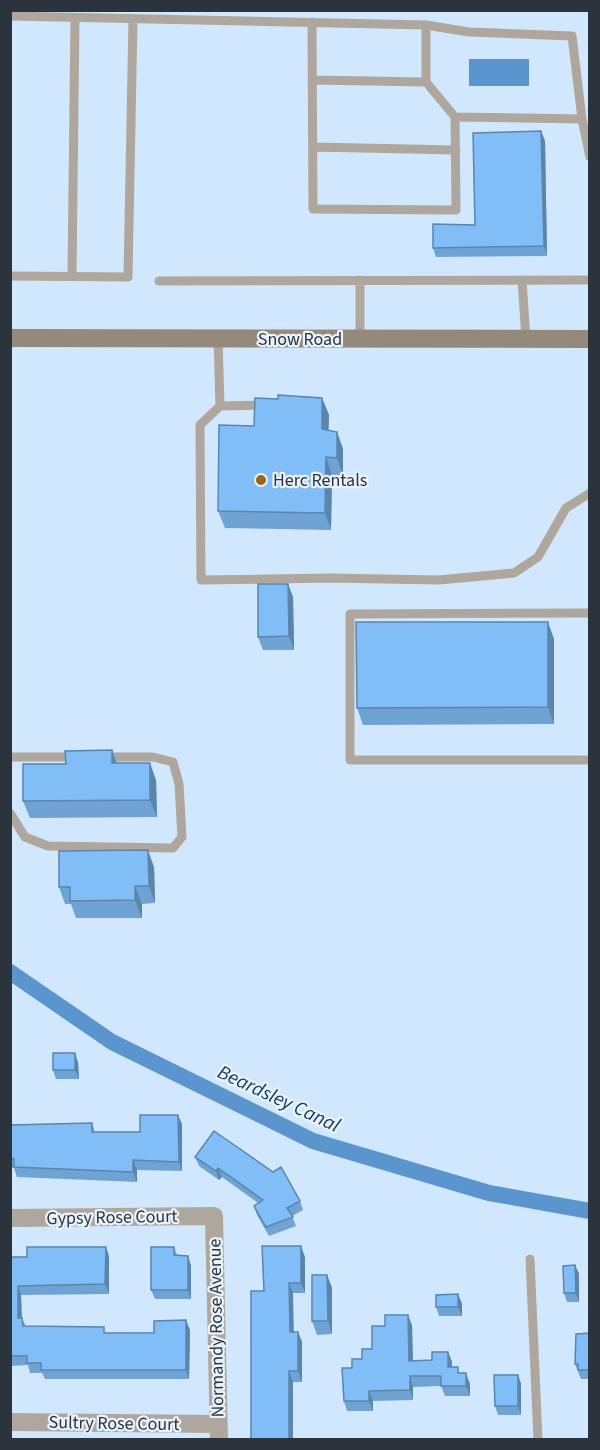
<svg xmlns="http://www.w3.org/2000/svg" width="600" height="1450" viewBox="0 0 600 1450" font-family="'Source Sans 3',sans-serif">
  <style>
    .water { fill: #5a96cd }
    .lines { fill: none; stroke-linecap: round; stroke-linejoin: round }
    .canal { stroke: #5a96cd; stroke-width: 16 }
    .lane { stroke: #afa79d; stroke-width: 9 }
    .street { stroke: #afa79d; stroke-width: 18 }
    .secondary { stroke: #94897a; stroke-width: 18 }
    .wall { fill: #6fa3d4 }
    .shaded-wall { fill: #5a85ad }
    .building { fill: #81bef7; stroke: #5a85ad; stroke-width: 1.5 }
    .poi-dot { fill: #966816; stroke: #eaf3fb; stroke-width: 2 }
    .labels { text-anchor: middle; stroke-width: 4.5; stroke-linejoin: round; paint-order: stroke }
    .street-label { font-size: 18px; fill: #2b333c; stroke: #eaf3fb }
    .poi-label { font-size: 18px; fill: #2b333c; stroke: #eaf3fb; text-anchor: start }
    .water-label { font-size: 20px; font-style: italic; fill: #123e64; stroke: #eaf3fb }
  </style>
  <rect width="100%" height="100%" fill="#d1e7fd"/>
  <!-- water -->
  <path class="water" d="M 469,59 L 529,59 L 529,86 L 469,86 Z"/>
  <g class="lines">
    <!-- canal -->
    <path class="canal" d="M 10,972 L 112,1042 L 313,1141 L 489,1193 L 590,1211"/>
    <!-- lane -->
    <path class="lane" d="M 10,16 L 426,25 L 469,32 L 572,36 L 582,119
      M 312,22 L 313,209 L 456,210 L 455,117 L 426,82 L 426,25
      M 312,80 L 426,82
      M 455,117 L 582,119 L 590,157
      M 313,147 L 456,150
      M 10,276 L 128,277 L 133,19
      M 72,276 L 75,18
      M 360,280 L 360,339
      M 522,280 L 526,339
      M 159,281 L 590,280
      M 218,339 L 220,406 L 267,405
      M 220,406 L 200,425 L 201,580 L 331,578 L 439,580 L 514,573 L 538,557 L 566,508 L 590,493
      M 590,613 L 350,614 L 350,760 L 590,760
      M 10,757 L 75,757
      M 10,813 L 25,837 L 48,846 L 173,848 L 182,837 L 179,784 L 173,762 L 153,757 L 104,757
      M 530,1259 L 538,1440"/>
    <!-- street -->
    <path class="street" d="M 10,1218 L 214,1216 L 219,1440
      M 10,1422 L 218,1424"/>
    <!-- secondary -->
    <path class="secondary" d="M 10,338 L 590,339"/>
  </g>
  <!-- wall -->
  <path class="wall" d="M 541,131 L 545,141 L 547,256 L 436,257 L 433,248 L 475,225 Z
    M 322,398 L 329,415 L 328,430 L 337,432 L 343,449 L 343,475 L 332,475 L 331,530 L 225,528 L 218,511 L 254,426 L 278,399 Z
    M 288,584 L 293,597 L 294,650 L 263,650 L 258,637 Z
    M 554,639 L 554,724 L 363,725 L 357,708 Z
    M 112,750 L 117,763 L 156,780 L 157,817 L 30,818 L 23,801 L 66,764 Z
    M 154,867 L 155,903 L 142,904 L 142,918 L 76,918 L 71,904 L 65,904 L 59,887 Z
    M 78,1062 L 79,1079 L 56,1079 L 53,1070 Z
    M 92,1123 L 95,1132 L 140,1132 L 182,1124 L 182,1171 L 137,1170 L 137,1182 L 17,1177 L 14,1168 L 10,1168 L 10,1125 Z
    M 195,1157 L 300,1201 L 303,1210 L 292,1216 L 296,1226 L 269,1236 L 257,1215 L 254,1206 L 258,1203 L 222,1177 L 219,1180 L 199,1166 Z
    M 174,1247 L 177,1255 L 188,1256 L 191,1266 L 191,1299 L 155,1299 L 151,1290 Z
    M 109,1256 L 109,1294 L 21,1295 L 22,1318 L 26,1327 L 106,1333 L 154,1333 L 190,1330 L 189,1379 L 45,1379 L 42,1373 L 30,1373 L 28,1365 L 10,1366 L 10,1257 Z
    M 305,1257 L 305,1293 L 293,1293 L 293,1332 L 298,1332 L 302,1342 L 302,1382 L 293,1382 L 293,1440 L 251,1440 L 264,1291 Z
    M 575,1265 L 579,1274 L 579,1302 L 567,1302 L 564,1293 Z
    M 327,1275 L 332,1288 L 332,1334 L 317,1335 L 312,1321 Z
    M 458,1294 L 462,1304 L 462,1316 L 439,1316 L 436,1307 Z
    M 412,1325 L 413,1361 L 432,1360 L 448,1352 L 452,1362 L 452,1367 L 460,1373 L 470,1384 L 470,1396 L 445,1396 L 441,1386 L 413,1387 L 413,1400 L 373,1401 L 373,1411 L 347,1411 L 344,1401 L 352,1368 L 372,1349 Z
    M 590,1333 L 590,1379 L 581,1379 L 575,1364 Z
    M 518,1375 L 521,1384 L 521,1415 L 498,1415 L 495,1406 Z"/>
  <!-- shaded-wall -->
  <path class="shaded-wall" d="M 541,131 L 545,141 L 547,256 L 544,246 Z
    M 322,398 L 329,415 L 328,446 L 322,429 Z
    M 337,432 L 343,449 L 343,475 L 337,458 Z
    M 326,457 L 332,475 L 331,530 L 325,513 Z
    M 288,584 L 293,597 L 294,650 L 289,636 Z
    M 548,622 L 554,639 L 554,724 L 548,707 Z
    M 112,750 L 118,768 L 112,763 Z
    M 150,763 L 156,780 L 157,817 L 150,800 Z
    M 148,850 L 154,867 L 155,903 L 149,886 Z
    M 135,886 L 142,904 L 142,918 L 135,900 Z
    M 75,1053 L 78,1062 L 79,1079 L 75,1070 Z
    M 178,1115 L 182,1124 L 182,1171 L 179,1162 Z
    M 133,1160 L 137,1170 L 137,1182 L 133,1172 Z
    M 218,1168 L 222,1177 L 219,1180 L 216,1171 Z
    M 301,1246 L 305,1257 L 305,1293 L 301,1283 Z
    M 106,1247 L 109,1256 L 109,1294 L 105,1284 Z
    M 188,1256 L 191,1266 L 191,1299 L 188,1290 Z
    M 575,1265 L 579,1274 L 579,1302 L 576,1293 Z
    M 327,1275 L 332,1288 L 332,1334 L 328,1321 Z
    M 289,1283 L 293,1293 L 294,1342 L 290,1332 Z
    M 18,1286 L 21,1295 L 22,1328 L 18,1318 Z
    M 458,1294 L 462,1304 L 462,1316 L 458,1307 Z
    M 408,1315 L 412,1325 L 413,1371 L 409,1361 Z
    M 186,1320 L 190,1330 L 189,1379 L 186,1370 Z
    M 298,1332 L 302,1342 L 302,1382 L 298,1371 Z
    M 448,1352 L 452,1362 L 452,1377 L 448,1367 Z
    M 289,1371 L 293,1382 L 293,1440 L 289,1440 Z
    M 466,1373 L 470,1384 L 470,1396 L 466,1386 Z
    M 518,1375 L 521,1384 L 521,1415 L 518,1406 Z
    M 410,1376 L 413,1387 L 413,1400 L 410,1390 Z
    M 369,1391 L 373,1401 L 373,1411 L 369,1401 Z"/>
  <!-- building -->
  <path class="building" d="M 541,131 L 544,246 L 433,248 L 433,224 L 475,225 L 473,133 Z
    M 278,395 L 322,398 L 322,429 L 337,432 L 337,458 L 326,457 L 325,513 L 218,511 L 219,425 L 254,426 L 255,398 L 278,399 Z
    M 258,584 L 288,584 L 289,636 L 258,637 Z
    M 356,622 L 548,622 L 548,707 L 357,708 Z
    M 112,750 L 112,763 L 150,763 L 150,800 L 23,801 L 23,764 L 66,764 L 65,751 Z
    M 148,850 L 149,886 L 135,886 L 135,900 L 70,901 L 70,887 L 59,887 L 59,851 Z
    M 53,1053 L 75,1053 L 75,1070 L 53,1070 Z
    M 140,1115 L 178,1115 L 179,1162 L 133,1160 L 133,1172 L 14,1167 L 14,1159 L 10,1159 L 10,1125 L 92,1123 L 92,1132 L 140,1132 Z
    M 214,1131 L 273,1172 L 281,1167 L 300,1201 L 287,1208 L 293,1217 L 266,1227 L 254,1206 L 263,1200 L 218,1168 L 216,1171 L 195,1157 Z
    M 262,1246 L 301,1246 L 301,1283 L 289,1283 L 290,1332 L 298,1332 L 298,1371 L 289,1371 L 289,1440 L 251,1440 L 251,1291 L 264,1291 Z
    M 27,1247 L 106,1247 L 105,1284 L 18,1286 L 18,1318 L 22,1318 L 23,1326 L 104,1327 L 104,1333 L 154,1333 L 154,1321 L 186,1320 L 186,1370 L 41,1370 L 41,1363 L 27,1363 L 27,1356 L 10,1356 L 10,1257 L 27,1257 Z
    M 151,1247 L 174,1247 L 174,1255 L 188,1256 L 188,1290 L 151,1290 Z
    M 575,1265 L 576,1293 L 564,1293 L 563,1266 Z
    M 312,1275 L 327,1275 L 328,1321 L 312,1321 Z
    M 458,1294 L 458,1307 L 436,1307 L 436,1295 Z
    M 385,1315 L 408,1315 L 409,1361 L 432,1360 L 432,1352 L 448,1352 L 448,1367 L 458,1367 L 458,1373 L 466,1373 L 466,1386 L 441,1386 L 441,1376 L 410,1376 L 410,1390 L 369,1391 L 369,1401 L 344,1401 L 342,1368 L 352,1368 L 352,1359 L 362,1359 L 362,1349 L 372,1349 L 372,1326 L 385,1326 Z
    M 590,1333 L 590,1370 L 578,1370 L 578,1364 L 575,1364 L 576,1334 Z
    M 494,1375 L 518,1375 L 518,1406 L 495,1406 Z"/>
  <!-- markers -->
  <circle class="poi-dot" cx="261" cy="480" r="6"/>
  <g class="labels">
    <!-- street labels -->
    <g class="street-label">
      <text x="300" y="345">Snow Road</text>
      <text transform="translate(112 1217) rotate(-1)" y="6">Gypsy Rose Court</text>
      <text transform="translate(216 1328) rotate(-91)" y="6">Normandy Rose Avenue</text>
      <text transform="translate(114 1423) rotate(1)" y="6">Sultry Rose Court</text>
    </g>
    <!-- poi labels -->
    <g class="poi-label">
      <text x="273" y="486">Herc Rentals</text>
    </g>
    <!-- water labels -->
    <g class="water-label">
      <text transform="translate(279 1098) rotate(25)" y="7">Beardsley Canal</text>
    </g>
  </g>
  <!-- border -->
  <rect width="600" height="1450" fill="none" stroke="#2b333c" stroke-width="24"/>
</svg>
